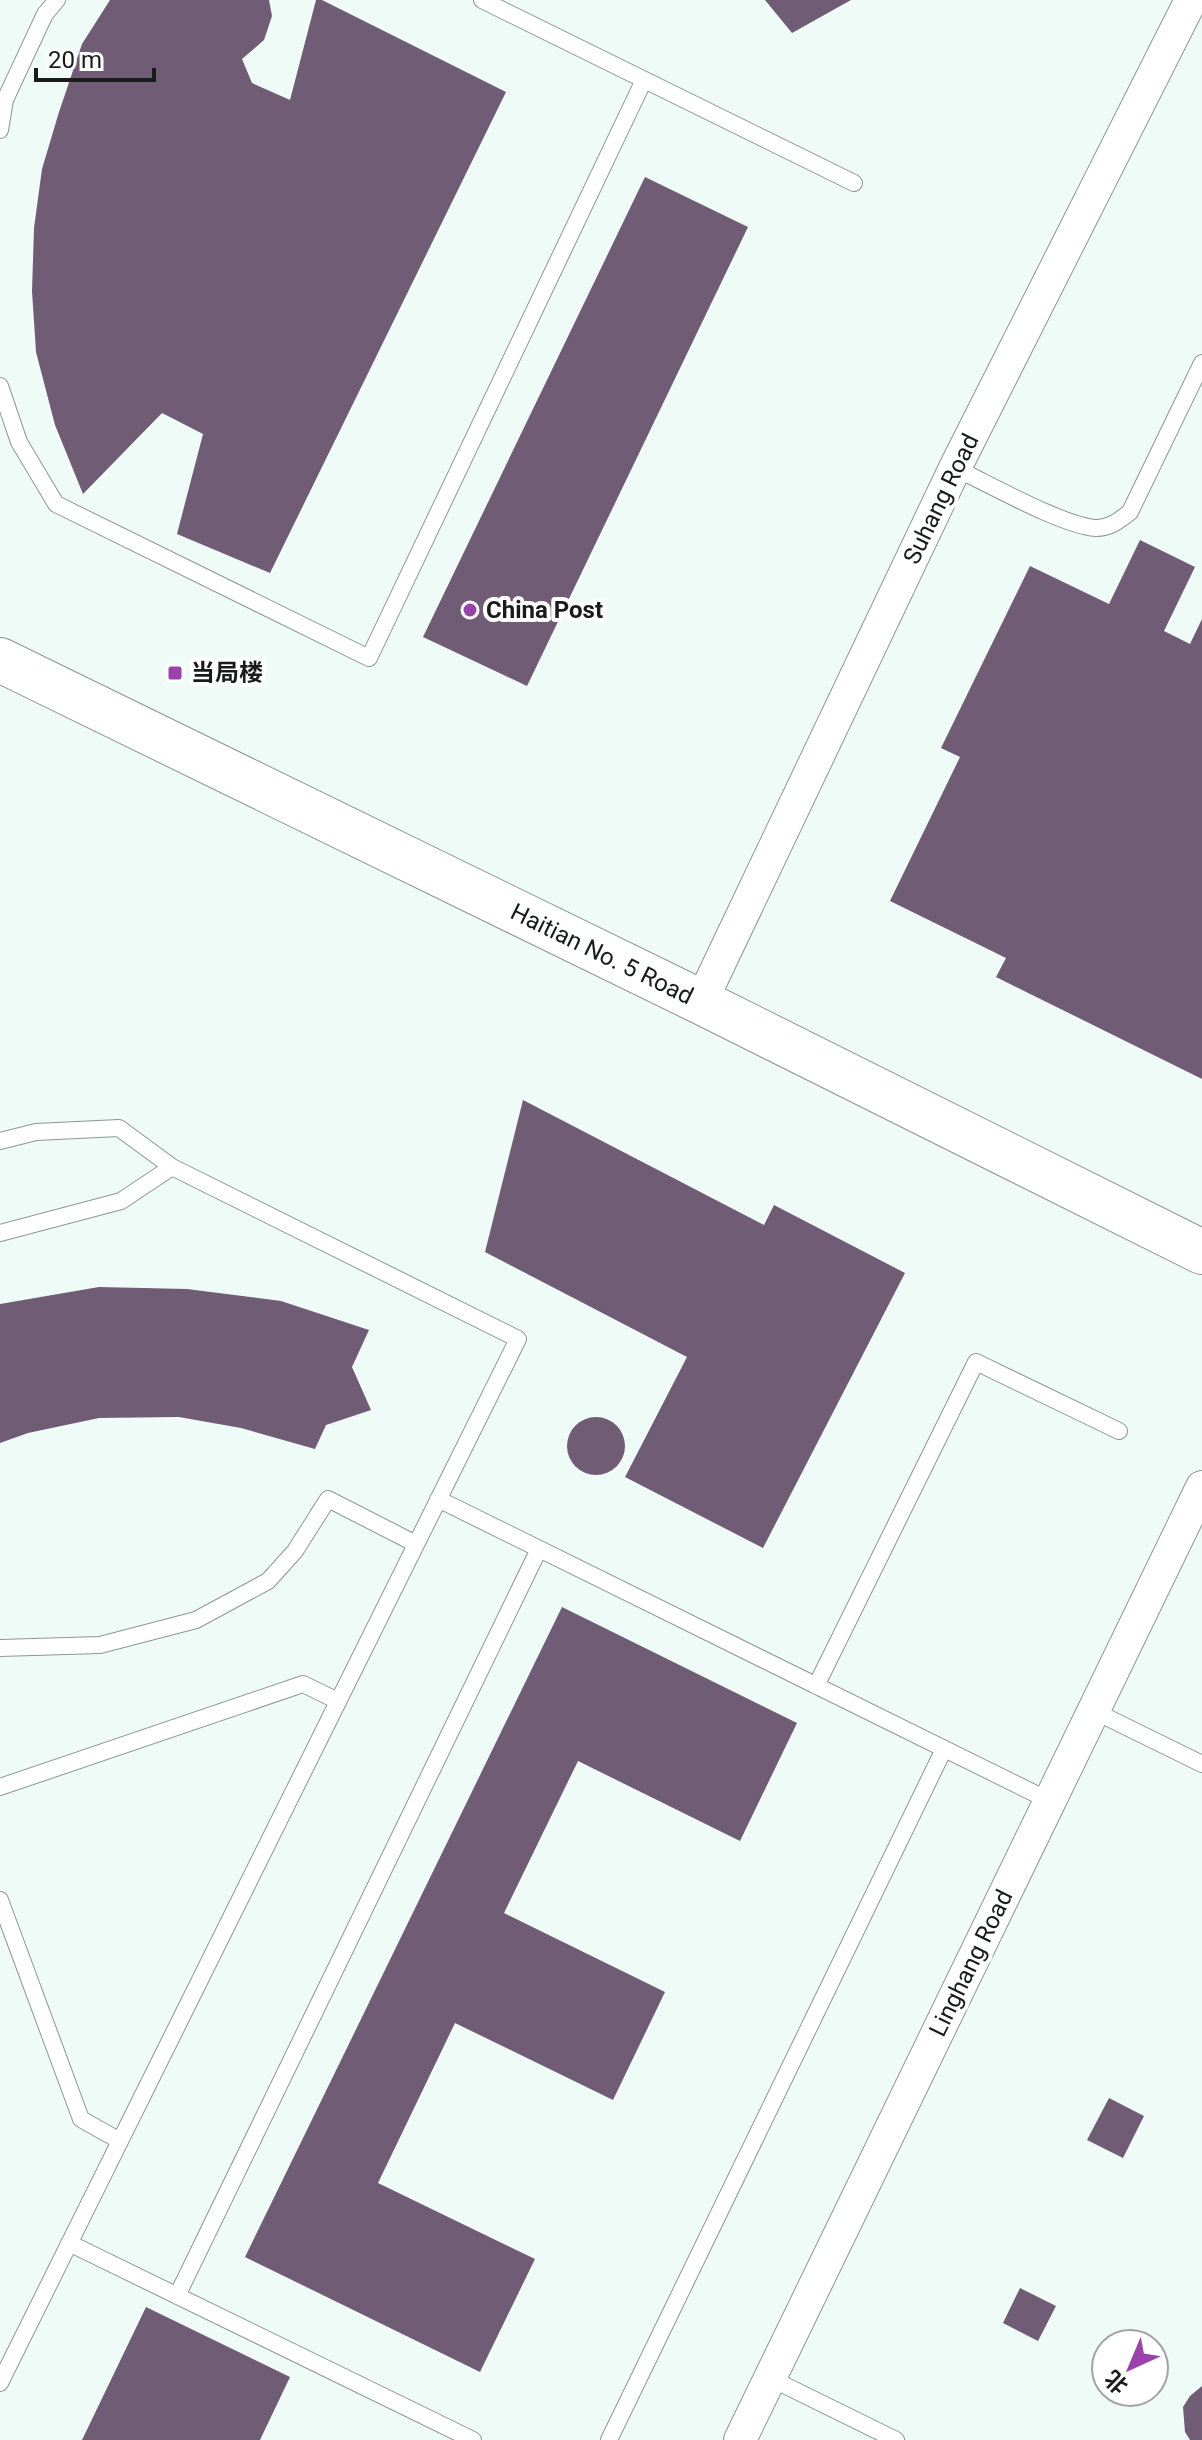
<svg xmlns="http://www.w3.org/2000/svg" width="1202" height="2440" viewBox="0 0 1202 2440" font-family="Roboto,'Noto Sans SC',sans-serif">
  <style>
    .building { fill: #715c75 }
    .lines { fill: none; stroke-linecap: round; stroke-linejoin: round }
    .lane-casing { stroke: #8c9792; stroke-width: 18 }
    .street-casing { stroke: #8c9792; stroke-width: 34 }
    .secondary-casing { stroke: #8c9792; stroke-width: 46 }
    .lane { stroke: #fff; stroke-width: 16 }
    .street { stroke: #fff; stroke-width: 32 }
    .secondary { stroke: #fff; stroke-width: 44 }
    .poi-dot { fill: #9c41ab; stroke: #fff; stroke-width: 3 }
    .labels { text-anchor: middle; stroke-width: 8; stroke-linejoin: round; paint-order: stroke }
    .street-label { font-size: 24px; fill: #171c1a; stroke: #fff }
    .poi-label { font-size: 24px; font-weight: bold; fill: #171c1a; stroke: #fff; text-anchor: start }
  </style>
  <rect width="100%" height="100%" fill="#effbf6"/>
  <!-- building -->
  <path class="building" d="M 110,0 L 269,0 L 272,16 L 264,40 L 242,59 L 252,83 L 290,100 L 316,0 L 322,0 L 506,92 L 270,573 L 177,534 L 203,434 L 162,413 L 83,494 L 55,425 L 36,352 L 32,291 L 34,228 L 42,169 L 59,112 L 82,44 Z
    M 765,0 L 851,0 L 792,33 Z
    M 645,177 L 748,227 L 527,686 L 423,637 Z
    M 1140,540 L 1195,567 L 1164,631 L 1190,644 L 1202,619 L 1202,1079 L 996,977 L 1006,958 L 890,901 L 960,757 L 941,748 L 1030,566 L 1109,604 Z
    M 523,1100 L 764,1225 L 774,1205 L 905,1273 L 763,1548 L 625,1477 L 687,1357 L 485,1252 Z
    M 99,1287 L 187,1289 L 281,1301 L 369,1330 L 352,1367 L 371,1410 L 326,1425 L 315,1449 L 241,1428 L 179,1417 L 99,1418 L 28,1433 L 0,1443 L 0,1304 Z
    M567 1446a29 29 0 1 1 58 0a29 29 0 1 1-58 0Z
    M 562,1607 L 797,1723 L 740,1841 L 578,1761 L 504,1913 L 665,1992 L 613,2100 L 455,2023 L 378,2183 L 535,2259 L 480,2372 L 245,2257 Z
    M 1109,2098 L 1144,2116 L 1123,2158 L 1087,2140 Z
    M 1020,2288 L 1056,2306 L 1038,2341 L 1003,2323 Z
    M 146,2307 L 290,2377 L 260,2440 L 82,2440 Z
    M 1202,2386 L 1202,2440 L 1190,2440 L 1185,2432 L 1183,2407 L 1190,2396 Z"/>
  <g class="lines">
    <defs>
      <path id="lane" d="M 482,0 L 854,183
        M 0,130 L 5,100 L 45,14 L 57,0
        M 0,386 L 19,442 L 56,504 L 369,658 L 644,80
        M 955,468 C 989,484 1063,526 1096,528 C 1110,528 1120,520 1130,512 L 1202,363
        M 0,1141 L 36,1132 L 119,1128 L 172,1167 L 518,1339 L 0,2383
        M 0,1233 L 121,1201 L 172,1167
        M 438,1499 L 1050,1801
        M 0,1648 L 100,1645 L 196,1620 L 268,1581 L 295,1551 L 328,1499 L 416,1544
        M 816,1686 L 976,1362 L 1119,1431
        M 1094,1711 L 1202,1764
        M 0,1787 L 303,1684 L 338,1701
        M 0,1900 L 81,2119 L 120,2141
        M 69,2243 L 473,2440
        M 177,2296 L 539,1549
        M 770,2378 L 896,2440
        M 609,2440 L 944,1749"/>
      <path id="street" d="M 701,1002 L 955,468 L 1191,0
        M 740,2440 L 1202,1487"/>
      <path id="secondary" d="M 0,660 L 701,1002 L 1202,1252"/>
    </defs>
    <!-- lane casing -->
    <use href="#lane" class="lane-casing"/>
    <!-- street casing -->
    <use href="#street" class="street-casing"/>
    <!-- secondary casing -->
    <use href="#secondary" class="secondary-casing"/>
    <!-- lane -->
    <use href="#lane" class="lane"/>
    <!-- street -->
    <use href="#street" class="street"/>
    <!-- secondary -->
    <use href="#secondary" class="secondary"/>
  </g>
  <!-- markers -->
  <g class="poi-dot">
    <circle cx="470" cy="610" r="8"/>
    <rect x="167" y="665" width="16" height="16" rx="4"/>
  </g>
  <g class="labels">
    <!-- street labels -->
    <g class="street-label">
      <text transform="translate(941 499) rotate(-64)" y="8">Suhang Road</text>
      <text transform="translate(602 954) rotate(26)" y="8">Haitian No. 5 Road</text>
      <text transform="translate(971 1963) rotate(-64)" y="8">Linghang Road</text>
    </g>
    <!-- poi labels -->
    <g class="poi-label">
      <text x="486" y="618">China Post</text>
      <text x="191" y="681">当局楼</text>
    </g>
  </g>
  <!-- north arrow -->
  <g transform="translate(1130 2368) rotate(224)"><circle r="38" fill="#ffffff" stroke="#a2a4a3" stroke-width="2"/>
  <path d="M0-6L14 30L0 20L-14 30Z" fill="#9c41ab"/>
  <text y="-12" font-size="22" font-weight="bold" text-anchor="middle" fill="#171c1a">北</text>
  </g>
  <!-- scale -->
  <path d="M36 68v12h118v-12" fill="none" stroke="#171c1a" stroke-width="4"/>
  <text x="48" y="68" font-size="24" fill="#171c1a" stroke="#ffffff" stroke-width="6" paint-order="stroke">20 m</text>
</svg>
